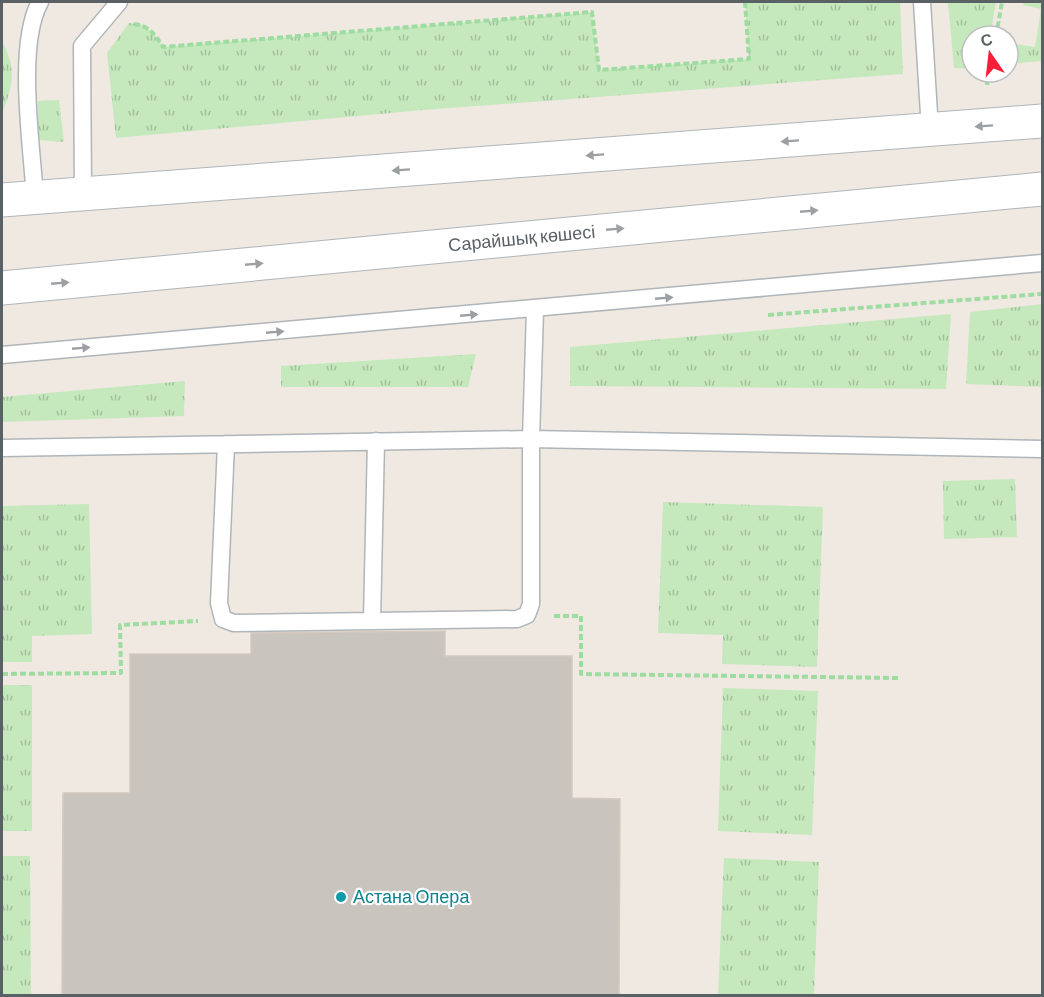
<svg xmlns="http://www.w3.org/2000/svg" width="1044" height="997" viewBox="0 0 1044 997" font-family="Barlow,sans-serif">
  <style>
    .grass { fill: url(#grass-tufts) }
    .building { fill: #cac4bf; stroke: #d4cac0; stroke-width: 1.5 }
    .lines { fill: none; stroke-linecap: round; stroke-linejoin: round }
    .lane-casing { stroke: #b0b5b9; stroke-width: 19 }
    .secondary-casing { stroke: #afb5b9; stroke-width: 35 }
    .path { stroke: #9edca2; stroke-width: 4; stroke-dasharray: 6 3; stroke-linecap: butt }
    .lane { stroke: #fff; stroke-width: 16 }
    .secondary { stroke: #fff; stroke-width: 33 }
    .oneway { fill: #9ca0a2 }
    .culture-dot { fill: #0f9aa8; stroke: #fff; stroke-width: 2 }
    .labels { text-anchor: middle; stroke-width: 4.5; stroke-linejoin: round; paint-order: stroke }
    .street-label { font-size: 18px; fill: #5a6164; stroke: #fff }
    .culture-label { font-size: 18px; fill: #0d838f; stroke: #fff; text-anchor: start }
  </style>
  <defs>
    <pattern id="grass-tufts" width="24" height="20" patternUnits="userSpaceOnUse" patternTransform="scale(1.5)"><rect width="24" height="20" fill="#c5e9bc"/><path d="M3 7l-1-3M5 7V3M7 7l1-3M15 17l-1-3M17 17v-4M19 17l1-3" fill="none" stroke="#a3c09c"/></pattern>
  </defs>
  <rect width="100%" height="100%" fill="#efe9e2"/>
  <!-- grass -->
  <path class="grass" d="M 745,2 L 900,2 L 903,74 L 423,110 L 116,138 L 107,53 L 129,23 L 145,25 L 164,47 L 592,12 L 599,70 L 749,59 Z
    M 948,2 L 996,2 L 990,36 L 972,36 L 972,69 L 954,68 Z
    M 1024,2 L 1042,2 L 1042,61 L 1008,64 L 1008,43 L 1035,47 L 1041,9 L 1023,5 Z
    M 2,41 C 17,70 13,84 2,114 Z
    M 59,100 L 64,142 L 38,140 L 38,101 Z
    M 1042,304 L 1042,387 L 966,384 L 970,312 Z
    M 951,314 L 946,389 L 570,386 L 570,347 Z
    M 476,354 L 468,387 L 281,387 L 281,366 Z
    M 185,381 L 184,416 L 2,422 L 2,397 Z
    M 1015,479 L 1017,537 L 944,539 L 943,481 Z
    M 663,502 L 823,507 L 817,667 L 722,664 L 723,635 L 658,633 Z
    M 89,504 L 92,634 L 32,636 L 32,662 L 2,662 L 2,506 Z
    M 2,685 L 32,685 L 32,831 L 2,831 Z
    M 723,688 L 818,691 L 812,835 L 718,831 Z
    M 2,856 L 30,856 L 31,995 L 2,995 Z
    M 724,858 L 819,862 L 814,995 L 718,995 Z"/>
  <!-- building -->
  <path class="building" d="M 445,631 L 445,656 L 572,656 L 572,798 L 620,799 L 619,996 L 62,996 L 63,793 L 130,793 L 130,654 L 251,654 L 251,633 Z"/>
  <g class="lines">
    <defs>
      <path id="lane" d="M 922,2 L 930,130
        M 83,195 L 82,46 L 119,2
        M 35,198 C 32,147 16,45 40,2
        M 2,355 L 1042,263
        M 226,444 L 219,603 L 223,619 L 234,623 L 517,619 L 527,615 L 531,604 L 531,439 L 535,310
        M 2,448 L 531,439 L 1042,449
        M 372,621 L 376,441"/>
      <g id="secondary">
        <path d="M 2,200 L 1042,121"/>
        <path id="s1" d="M 2,288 L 1042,189"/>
      </g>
    </defs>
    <!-- lane casing -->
    <use href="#lane" class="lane-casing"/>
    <!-- secondary casing -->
    <use href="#secondary" class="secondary-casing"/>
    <!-- path -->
    <path class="path" d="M 134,24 C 149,26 155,34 163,47 L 592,12 L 599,70 L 749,59 L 745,2
      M 996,36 L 1002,2
      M 987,85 L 989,72
      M 768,315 L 1042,294
      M 554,616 L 581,616 L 581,674 L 898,678
      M 2,674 L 121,673 L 120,625 L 198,621"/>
    <!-- lane -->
    <use href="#lane" class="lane"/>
    <!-- secondary -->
    <use href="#secondary" class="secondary"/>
  </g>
  <!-- one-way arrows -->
  <defs><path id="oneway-solid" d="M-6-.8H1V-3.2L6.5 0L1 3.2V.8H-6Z" transform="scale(1.5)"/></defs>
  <g class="oneway">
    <use href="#oneway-solid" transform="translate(984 126) rotate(176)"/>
    <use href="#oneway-solid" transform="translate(790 141) rotate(176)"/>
    <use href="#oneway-solid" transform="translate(595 155) rotate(176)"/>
    <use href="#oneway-solid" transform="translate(401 170) rotate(176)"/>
    <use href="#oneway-solid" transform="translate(809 211) rotate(-5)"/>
    <use href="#oneway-solid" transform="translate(615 229) rotate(-5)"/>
    <use href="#oneway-solid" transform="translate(254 264) rotate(-5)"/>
    <use href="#oneway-solid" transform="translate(60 283) rotate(-5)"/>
    <use href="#oneway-solid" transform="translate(664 298) rotate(-5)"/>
    <use href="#oneway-solid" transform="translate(469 315) rotate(-5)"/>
    <use href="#oneway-solid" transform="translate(275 332) rotate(-5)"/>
    <use href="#oneway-solid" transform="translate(81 348) rotate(-5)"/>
  </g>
  <!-- markers -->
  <circle class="culture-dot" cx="341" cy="897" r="6"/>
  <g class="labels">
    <!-- street labels -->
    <g class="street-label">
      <text dy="6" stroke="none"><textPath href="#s1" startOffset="522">Сарайшық көшесі</textPath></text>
    </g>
    <!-- culture labels -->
    <g class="culture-label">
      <text x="353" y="903">Астана Опера</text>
    </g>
  </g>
  <!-- border -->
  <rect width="1044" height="997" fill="none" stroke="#5a6164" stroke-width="6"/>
  <!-- north arrow -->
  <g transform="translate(990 54) rotate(346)"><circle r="28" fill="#ffffff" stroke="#bdc0c1" stroke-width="1.5"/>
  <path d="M0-4.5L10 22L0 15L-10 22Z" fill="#f91e38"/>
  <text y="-9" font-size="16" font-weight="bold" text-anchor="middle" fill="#5a6164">С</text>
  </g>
</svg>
